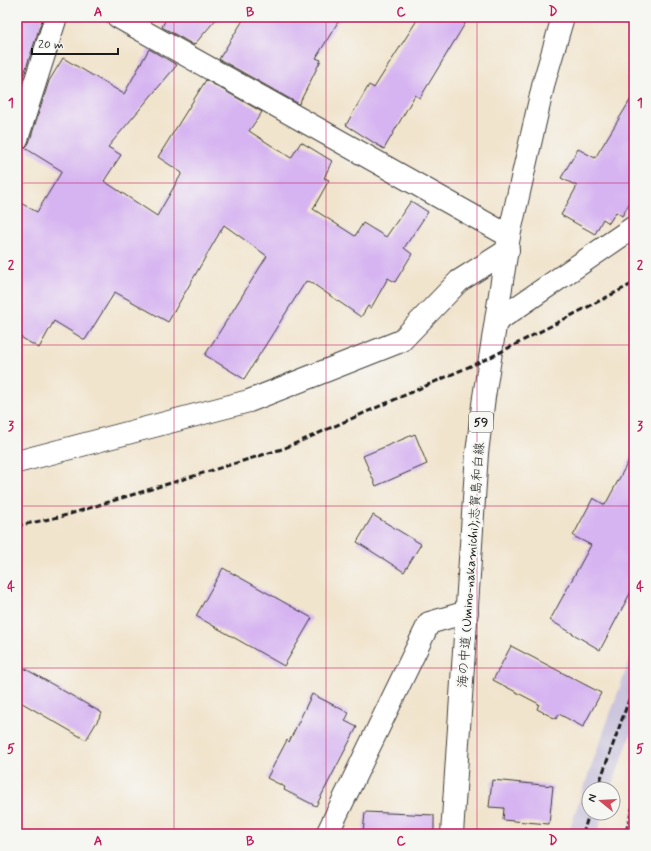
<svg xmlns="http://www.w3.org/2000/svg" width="651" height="851" viewBox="0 0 651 851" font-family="Mynerve,'Klee One',sans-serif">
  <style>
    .industrial { fill: #c6c0da }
    .building { fill: #d6b3f1 }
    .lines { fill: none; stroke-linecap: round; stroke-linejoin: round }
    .minor-casing { stroke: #3c3a37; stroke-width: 24 }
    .major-casing { stroke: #3c3a37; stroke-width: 24 }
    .path { stroke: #3c3a37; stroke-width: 2.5; stroke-dasharray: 3 3; stroke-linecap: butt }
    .minor { stroke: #fff; stroke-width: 22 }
    .major { stroke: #fff; stroke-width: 22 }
    .rail { stroke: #1c1c1c; stroke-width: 3; stroke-dasharray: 6 3; stroke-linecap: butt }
    .grid { fill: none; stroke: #c2185b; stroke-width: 1; stroke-opacity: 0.55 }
    .labels { text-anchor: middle; stroke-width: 4; stroke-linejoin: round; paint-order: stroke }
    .shield { fill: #f6f6f2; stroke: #5d5d5c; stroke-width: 1 }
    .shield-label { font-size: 12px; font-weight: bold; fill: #1c1c1c }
    .street-label { font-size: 13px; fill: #1c1c1c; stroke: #f6f6f2 }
    .neatline { fill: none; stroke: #c2185b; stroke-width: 1.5 }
    .grid-label { font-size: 13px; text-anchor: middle; font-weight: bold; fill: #c2185b }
  </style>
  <rect width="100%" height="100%" fill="#f6f6f2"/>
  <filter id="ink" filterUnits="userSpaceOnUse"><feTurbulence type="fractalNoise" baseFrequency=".025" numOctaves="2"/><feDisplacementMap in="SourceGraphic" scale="8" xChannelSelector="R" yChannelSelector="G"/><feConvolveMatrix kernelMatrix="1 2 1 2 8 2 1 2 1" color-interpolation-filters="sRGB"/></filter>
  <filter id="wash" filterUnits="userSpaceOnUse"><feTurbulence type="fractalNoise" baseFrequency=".012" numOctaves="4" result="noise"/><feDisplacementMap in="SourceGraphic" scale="16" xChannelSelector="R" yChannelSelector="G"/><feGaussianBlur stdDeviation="0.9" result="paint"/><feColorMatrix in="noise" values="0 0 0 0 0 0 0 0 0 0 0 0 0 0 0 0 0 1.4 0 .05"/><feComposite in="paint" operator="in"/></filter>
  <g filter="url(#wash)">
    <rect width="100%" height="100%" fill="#f1e4cd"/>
    <!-- industrial -->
    <path class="industrial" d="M 634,651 L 634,726 L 611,789 L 589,789 L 589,813 L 603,813 L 597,834 L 568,834 L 583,789 L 626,670 Z"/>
    <g id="blocks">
      <!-- building -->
      <path class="building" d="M 17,17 L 43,17 L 20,86 L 17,85 Z
        M 167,17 L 218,17 L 194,45 L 162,27 Z
        M 245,17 L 341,17 L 316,58 L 321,60 L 299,104 L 219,59 Z
        M 419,17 L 469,17 L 420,98 L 415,95 L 384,149 L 346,125 L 369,85 L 374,88 Z
        M 149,49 L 177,65 L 108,147 L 121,155 L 104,181 L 157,216 L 182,173 L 158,157 L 206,80 L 262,112 L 249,131 L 291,158 L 301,142 L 332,161 L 324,178 L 329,180 L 313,209 L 355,236 L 363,223 L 386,237 L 411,201 L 428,212 L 404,248 L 412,254 L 395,282 L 388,278 L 371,308 L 368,306 L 361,317 L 309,281 L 308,282 L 306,281 L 244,379 L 205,355 L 267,256 L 224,225 L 168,322 L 115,292 L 85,340 L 54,321 L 39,348 L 17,335 L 17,201 L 37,212 L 62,171 L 25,148 L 29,143 L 49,81 L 63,58 L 124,94 Z
        M 634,94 L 634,195 L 622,216 L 616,212 L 609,223 L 603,219 L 595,234 L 561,215 L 577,186 L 561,178 L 578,149 L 595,158 Z
        M 415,434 L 427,464 L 376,486 L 363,456 Z
        M 634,451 L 634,586 L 600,650 L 550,620 L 591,545 L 573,536 L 593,498 L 605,505 Z
        M 373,515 L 421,544 L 404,572 L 357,542 Z
        M 223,568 L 312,618 L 284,666 L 196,616 Z
        M 511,646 L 601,693 L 583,727 L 559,714 L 556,719 L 537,709 L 539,704 L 493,680 Z
        M 17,664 L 102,713 L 86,740 L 17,700 Z
        M 312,694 L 349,713 L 345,721 L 357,727 L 316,806 L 284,790 L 285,787 L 267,778 L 287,740 L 289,742 Z
        M 492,780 L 553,786 L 549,824 L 503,820 L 504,808 L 489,807 Z
        M 365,812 L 434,815 L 434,834 L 363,834 Z"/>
    </g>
  </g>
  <g filter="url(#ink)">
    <use href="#blocks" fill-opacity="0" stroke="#3c3a37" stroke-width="1"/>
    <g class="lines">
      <defs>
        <path id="minor" d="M 118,17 L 509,236
          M 17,139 L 56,17
          M 497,321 L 634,227
          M 17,462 L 249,401 L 401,341 L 459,281 L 508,250
          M 327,834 L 429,623 L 467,612"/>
        <path id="major" d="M 452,834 L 477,453 L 484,397 L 509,236 L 544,82 L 563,17"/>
      </defs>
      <!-- minor casing -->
      <use href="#minor" class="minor-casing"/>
      <!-- major casing -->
      <use href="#major" class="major-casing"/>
      <!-- path -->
      <path class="path" d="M 625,834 L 634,800"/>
      <!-- minor -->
      <use href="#minor" class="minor"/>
      <!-- major -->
      <use href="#major" class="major"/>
      <!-- rail -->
      <path class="rail" d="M 17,526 L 63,516 L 285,448 L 491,357 L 634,283
        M 597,789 L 634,686
        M 583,834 L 589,813"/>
    </g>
  </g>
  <!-- grid -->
  <path class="grid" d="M 174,17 L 174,834M 326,17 L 326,834M 477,17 L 477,834M 17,183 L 634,183M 17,345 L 634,345M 17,506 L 634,506M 17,668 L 634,668"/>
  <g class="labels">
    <!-- shield labels -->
    <rect class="shield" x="469" y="412" width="24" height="20" rx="3"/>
    <g class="shield-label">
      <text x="481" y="426">59</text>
    </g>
    <!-- street labels -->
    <g class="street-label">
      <text transform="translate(470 565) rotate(-86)" y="5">海の中道 (Umino-nakamichi);志賀島和白線</text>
    </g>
  </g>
  <!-- margin -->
  <rect width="651" height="851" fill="none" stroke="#f6f6f2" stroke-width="44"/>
  <!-- north arrow -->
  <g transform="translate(601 801) rotate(288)"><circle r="19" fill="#f6f6f2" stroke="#9f9f9c"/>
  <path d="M0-3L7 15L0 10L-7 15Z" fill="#d1495b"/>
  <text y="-6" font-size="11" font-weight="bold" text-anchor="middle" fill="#1c1c1c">N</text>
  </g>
  <!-- scale -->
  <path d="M32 48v6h86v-6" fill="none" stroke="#1c1c1c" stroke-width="2"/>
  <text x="38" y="48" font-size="12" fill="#1c1c1c" stroke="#f6f6f2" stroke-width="3" paint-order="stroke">20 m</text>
  <rect x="22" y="22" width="607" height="807" class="neatline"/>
  <g class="grid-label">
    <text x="98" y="16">A</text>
    <text x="250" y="16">B</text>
    <text x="401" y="16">C</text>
    <text x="553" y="16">D</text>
    <text x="11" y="107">1</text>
    <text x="640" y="107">1</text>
    <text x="11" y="269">2</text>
    <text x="640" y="269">2</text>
    <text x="11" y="430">3</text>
    <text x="640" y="430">3</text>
    <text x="11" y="591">4</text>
    <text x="640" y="591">4</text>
    <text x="11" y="753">5</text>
    <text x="640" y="753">5</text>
    <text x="98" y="845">A</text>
    <text x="250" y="845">B</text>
    <text x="401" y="845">C</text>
    <text x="553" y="845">D</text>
  </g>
</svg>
